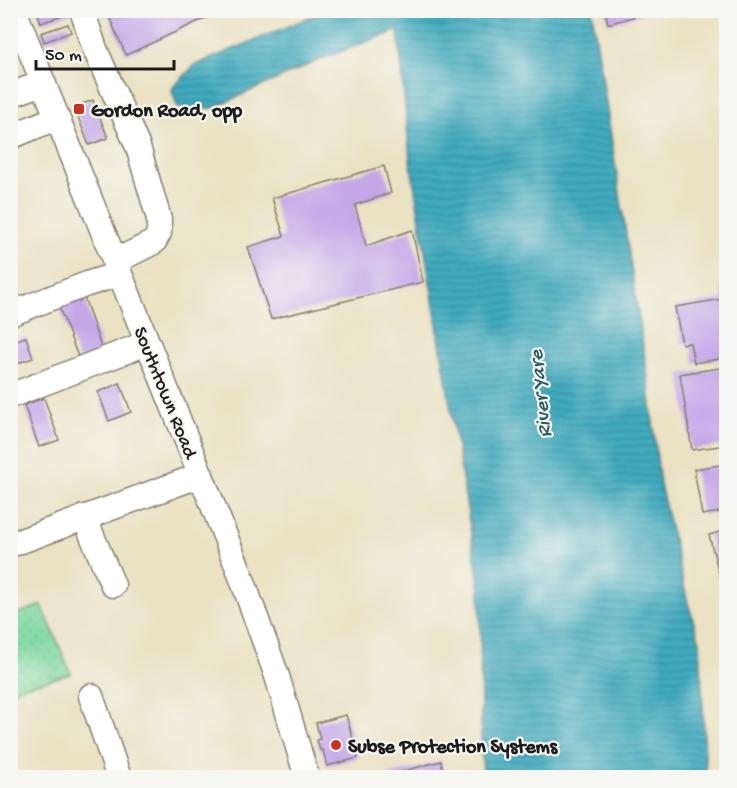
<svg xmlns="http://www.w3.org/2000/svg" width="737" height="788" viewBox="0 0 737 788" font-family="'Gochi Hand',sans-serif">
  <style>
    .park { fill: url(#park-dots); stroke: #4c7a5d; stroke-width: 1.5 }
    .water { fill: url(#water-rules); stroke: #2e646e; stroke-width: 1.5 }
    .building { fill: #c5a7e8 }
    .lines { fill: none; stroke-linecap: round; stroke-linejoin: round }
    .minor-casing { stroke: #847f70; stroke-width: 27 }
    .minor { stroke: #fff; stroke-width: 24 }
    .poi-dot { fill: #c8321e; stroke: #f6f6f2; stroke-width: 2 }
    .labels { text-anchor: middle; stroke-width: 4.5; stroke-linejoin: round; paint-order: stroke }
    .poi-label { font-size: 20px; font-weight: bold; fill: #1c1c1c; stroke: #f6f6f2; text-anchor: start }
    .street-label { font-size: 20px; fill: #1c1c1c; stroke: #f6f6f2 }
    .water-label { font-size: 21px; font-style: italic; fill: #2c5c65; stroke: #f6f6f2 }
  </style>
  <defs>
    <pattern id="park-dots" width="8" height="8" patternUnits="userSpaceOnUse" patternTransform="scale(1.5)"><rect width="8" height="8" fill="#7dd89e"/><path d="M2 2h.1M6 6h.1" fill="none" stroke="#6bb988" stroke-width="1.8" stroke-linecap="round"/></pattern>
    <pattern id="water-rules" width="6" height="5" patternUnits="userSpaceOnUse" patternTransform="scale(1.5)"><rect width="6" height="5" fill="#40abbf"/><path d="M0 2.5h6" fill="none" stroke="#358a9a"/></pattern>
  </defs>
  <rect width="100%" height="100%" fill="#f6f6f2"/>
  <filter id="ink" filterUnits="userSpaceOnUse"><feTurbulence type="fractalNoise" baseFrequency=".0167" numOctaves="2"/><feDisplacementMap in="SourceGraphic" scale="12" xChannelSelector="R" yChannelSelector="G"/><feConvolveMatrix kernelMatrix="1 2 1 2 8 2 1 2 1" color-interpolation-filters="sRGB"/></filter>
  <filter id="wash" filterUnits="userSpaceOnUse"><feTurbulence type="fractalNoise" baseFrequency=".008" numOctaves="4" result="noise"/><feDisplacementMap in="SourceGraphic" scale="24" xChannelSelector="R" yChannelSelector="G"/><feGaussianBlur stdDeviation="1.35" result="paint"/><feColorMatrix in="noise" values="0 0 0 0 0 0 0 0 0 0 0 0 0 0 0 0 0 1.4 0 .05"/><feComposite in="paint" operator="in"/></filter>
  <g filter="url(#wash)">
    <rect width="100%" height="100%" fill="#ebe2c3"/>
    <!-- park -->
    <path class="park" d="M 42,605 L 71,674 L 11,690 L 11,616 Z"/>
    <!-- water -->
    <path class="water" d="M 327,10 L 592,11 L 648,378 L 660,484 L 688,603 L 700,642 L 706,777 L 483,777 L 481,731 L 480,588 L 410,160 L 398,30 L 324,58 L 213,108 L 178,108 L 172,92 L 173,87 L 195,65 Z"/>
    <g id="blocks">
      <!-- building -->
      <path class="building" d="M 37,10 L 73,10 L 74,12 L 41,23 Z
        M 106,10 L 223,10 L 126,55 Z
        M 605,10 L 652,10 L 652,11 L 608,24 Z
        M 68,24 L 71,32 L 44,42 L 41,33 Z
        M 93,100 L 108,138 L 89,145 L 74,107 Z
        M 384,166 L 391,193 L 355,205 L 366,246 L 412,230 L 423,282 L 271,319 L 248,247 L 284,236 L 272,198 Z
        M 726,285 L 726,358 L 694,363 L 690,343 L 682,344 L 675,307 L 723,299 L 721,286 Z
        M 83,294 L 103,353 L 80,362 L 58,304 Z
        M 26,337 L 33,358 L 10,366 L 10,342 Z
        M 726,367 L 726,445 L 692,450 L 680,374 Z
        M 120,383 L 131,412 L 109,421 L 98,392 Z
        M 44,398 L 59,440 L 39,447 L 24,405 Z
        M 726,464 L 726,511 L 702,515 L 694,469 Z
        M 726,530 L 726,601 L 709,535 Z
        M 346,715 L 358,758 L 327,766 L 323,750 L 320,750 L 317,740 L 320,739 L 316,723 Z
        M 441,761 L 445,778 L 381,778 L 381,777 Z"/>
    </g>
  </g>
  <g filter="url(#ink)">
    <use href="#blocks" fill-opacity="0" stroke="#847f70" stroke-width="1.5"/>
    <g class="lines">
      <defs>
        <path id="minor" d="M 14,10 L 238,568 L 277,676 L 307,778
          M 82,10 L 95,49 L 138,147 L 159,219 L 159,233 L 154,242 L 114,262
          M 10,95 L 43,83
          M 10,137 L 56,118
          M 10,314 L 87,284 L 119,274
          M 10,396 L 147,343
          M 84,517 L 113,585
          M 10,545 L 201,475
          M 91,696 L 119,778"/>
      </defs>
      <!-- minor casing -->
      <use href="#minor" class="minor-casing"/>
      <!-- minor -->
      <use href="#minor" class="minor"/>
    </g>
  </g>
  <!-- markers -->
  <g class="poi-dot">
    <rect x="73" y="103" width="12" height="12" rx="3"/>
    <circle cx="336" cy="745" r="6"/>
  </g>
  <g class="labels">
    <!-- poi labels -->
    <g class="poi-label">
      <text x="91" y="116">Gordon Road, opp</text>
      <text x="348" y="752">Subse Protection Systems</text>
    </g>
    <!-- street labels -->
    <g class="street-label">
      <text transform="translate(167 392) rotate(68)" y="7">Southtown Road</text>
    </g>
    <!-- water labels -->
    <g class="water-label">
      <text transform="translate(539 394) rotate(-96)" y="7">River Yare</text>
    </g>
  </g>
  <!-- margin -->
  <rect width="737" height="788" fill="none" stroke="#f6f6f2" stroke-width="36"/>
  <!-- scale -->
  <path d="M36 60v9h138v-9" fill="none" stroke="#1c1c1c" stroke-width="3"/>
  <text x="45" y="60" font-size="18" fill="#1c1c1c" stroke="#f6f6f2" stroke-width="4.5" paint-order="stroke">50 m</text>
</svg>
